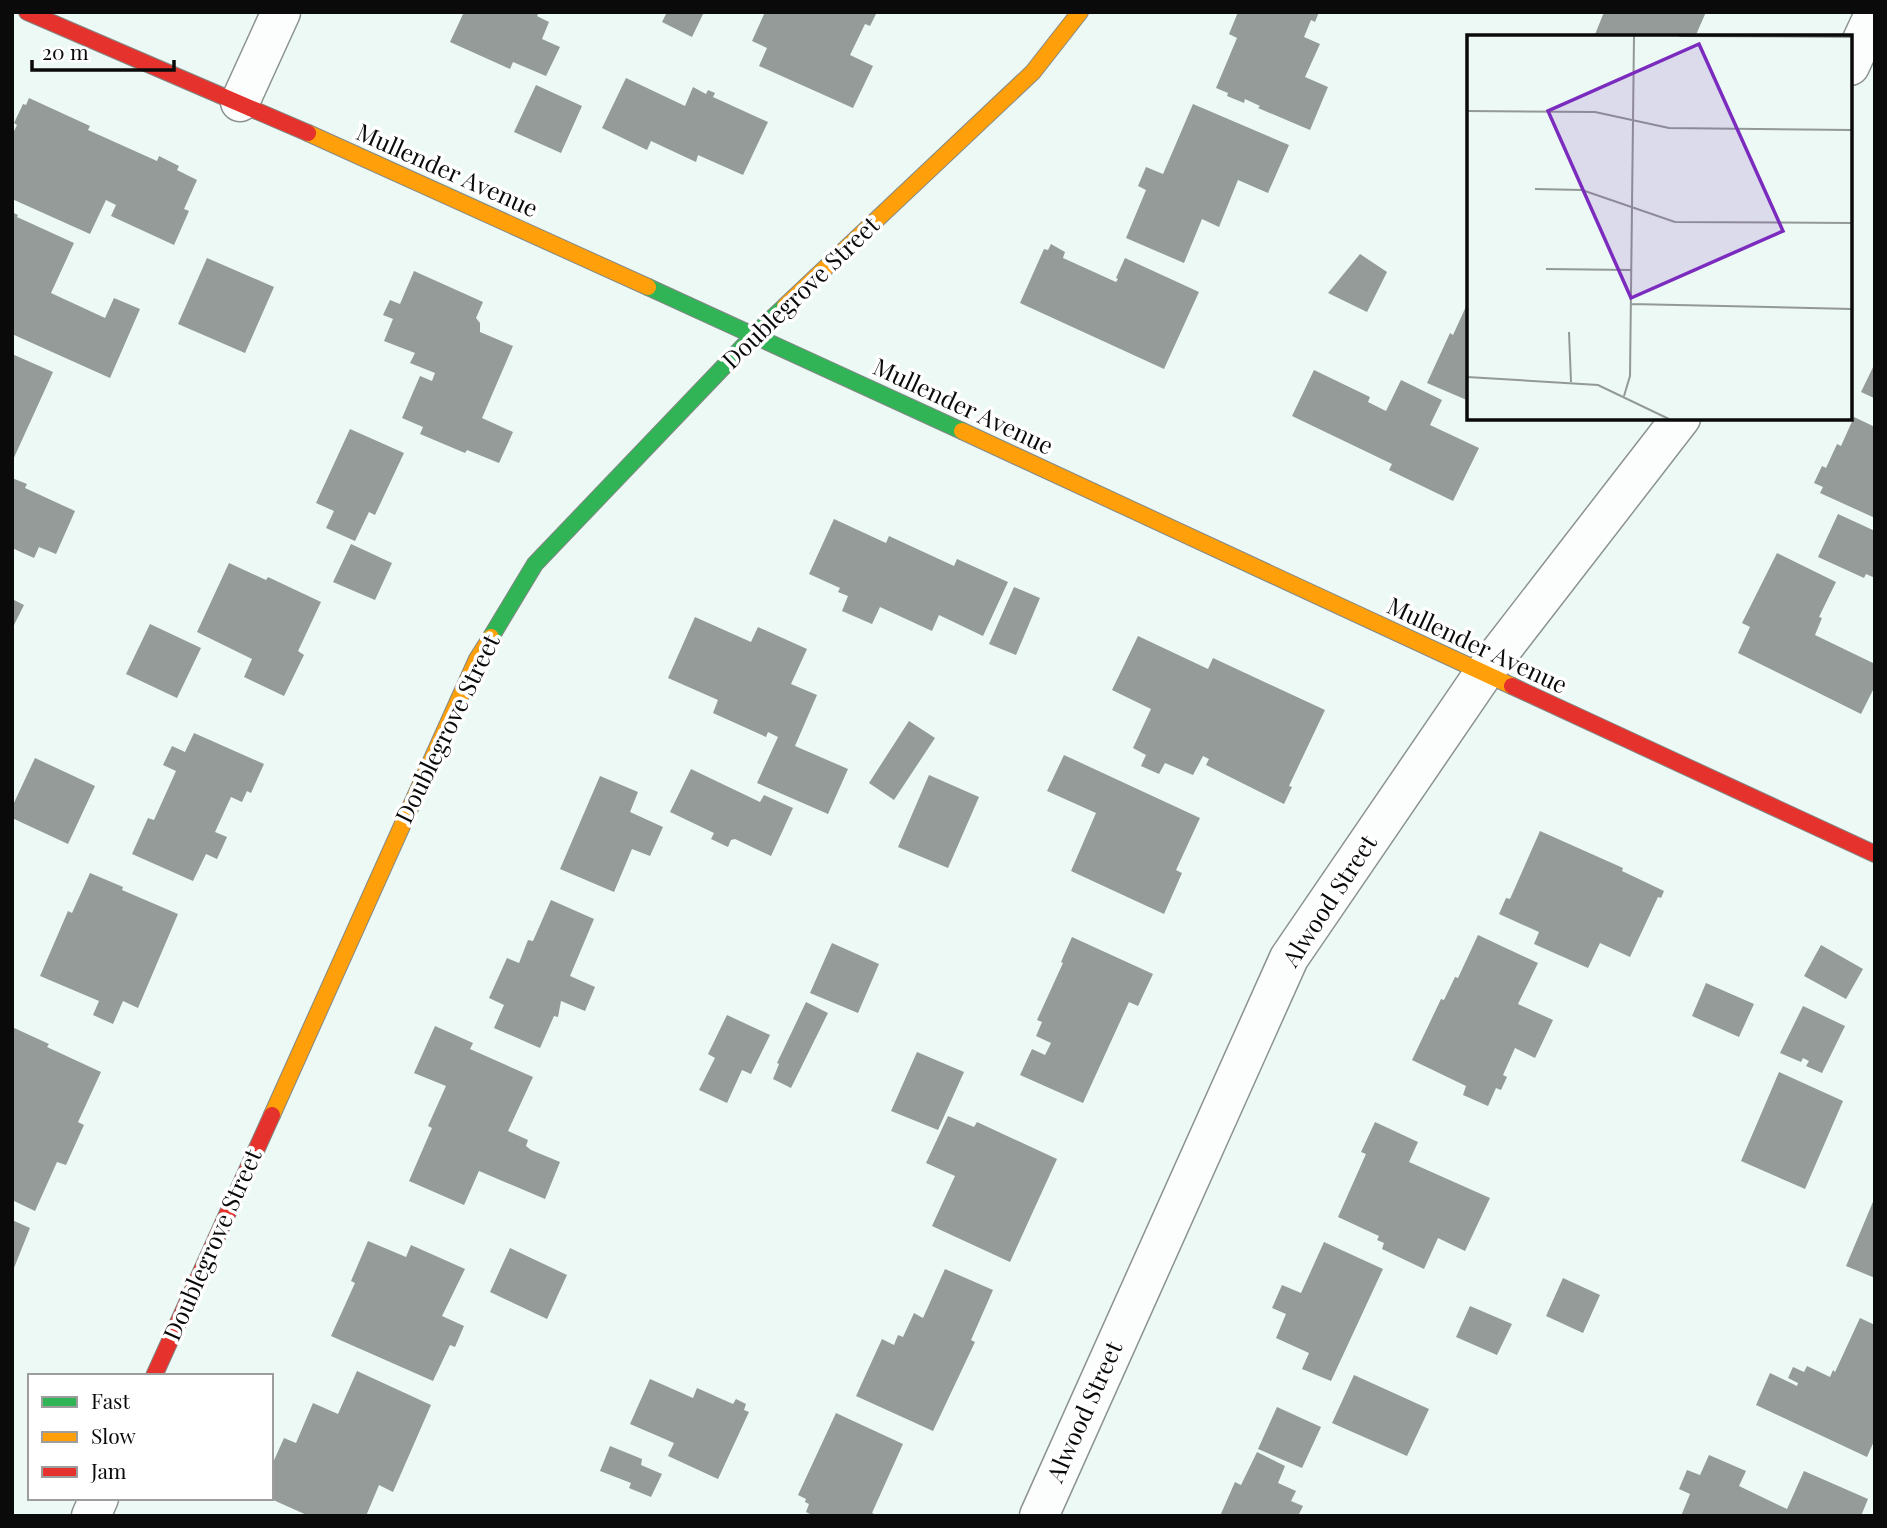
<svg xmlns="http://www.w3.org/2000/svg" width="1887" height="1528" viewBox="0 0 1887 1528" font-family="'Playfair Display',serif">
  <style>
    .building { fill: #949b98 }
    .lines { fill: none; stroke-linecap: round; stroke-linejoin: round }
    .street-casing { stroke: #8c9290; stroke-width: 41 }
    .fast-casing { stroke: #838886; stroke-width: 18 }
    .slow-casing { stroke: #838886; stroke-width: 18 }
    .jam-casing { stroke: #838886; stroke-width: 18 }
    .street { stroke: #fcfefe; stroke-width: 38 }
    .fast { stroke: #30b455; stroke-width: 16 }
    .slow { stroke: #ff9f0a; stroke-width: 16 }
    .jam { stroke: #e5322d; stroke-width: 16 }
    .labels { text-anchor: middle; stroke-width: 7; stroke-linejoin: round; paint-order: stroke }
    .street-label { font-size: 24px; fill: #0a0a0a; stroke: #fff }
    .inset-road { fill: none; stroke: #929997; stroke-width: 2 }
    .view { fill: #7b2cbf; fill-opacity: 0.15; stroke: #7b2cbf; stroke-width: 3.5 }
    .inset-edge { fill: none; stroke: #0a0a0a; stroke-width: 3.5 }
  </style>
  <rect width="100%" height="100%" fill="#edf9f5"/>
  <!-- building -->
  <path class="building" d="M 464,12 L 539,12 L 537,16 L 549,22 L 542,39 L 560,47 L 546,76 L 513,62 L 510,69 L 450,42 Z
    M 667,12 L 704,12 L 692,37 L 662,22 Z
    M 765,12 L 877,12 L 870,26 L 865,24 L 850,55 L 873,66 L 853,108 L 759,66 L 767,48 L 752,41 Z
    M 1238,12 L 1319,12 L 1315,22 L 1311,20 L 1304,37 L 1320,44 L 1305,77 L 1328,87 L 1310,130 L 1258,108 L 1260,106 L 1245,99 L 1244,103 L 1227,96 L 1228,93 L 1216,88 L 1237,38 L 1229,34 Z
    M 1604,12 L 1706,12 L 1695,37 L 1688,34 L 1687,37 L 1594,37 Z
    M 626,78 L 685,106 L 693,87 L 706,94 L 708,90 L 715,93 L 713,97 L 768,122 L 743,175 L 698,155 L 696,162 L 651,141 L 647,150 L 602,128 Z
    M 536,85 L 582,106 L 561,153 L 514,132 Z
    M 29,98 L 90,126 L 88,130 L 157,161 L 159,156 L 179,166 L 177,170 L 197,180 L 184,209 L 189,211 L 174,245 L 111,216 L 116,205 L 106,200 L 90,234 L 12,199 L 12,135 L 17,125 L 14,123 L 23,104 L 26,105 Z
    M 1193,104 L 1289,145 L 1268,193 L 1238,180 L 1219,227 L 1202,219 L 1184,263 L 1126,238 L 1146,190 L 1138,186 L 1146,167 L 1163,174 Z
    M 12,212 L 18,215 L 17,217 L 74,243 L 51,293 L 105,318 L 114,298 L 140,309 L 110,378 L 12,334 Z
    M 1051,244 L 1065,252 L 1063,258 L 1116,282 L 1118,279 L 1116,278 L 1125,258 L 1199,292 L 1164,369 L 1020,303 L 1044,249 L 1048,250 Z
    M 1360,254 L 1387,272 L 1367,312 L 1328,293 Z
    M 207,258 L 274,287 L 245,353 L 178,324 Z
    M 414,271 L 483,302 L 476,318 L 480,323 L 480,332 L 513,346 L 482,418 L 513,432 L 499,463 L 467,450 L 465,453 L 420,434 L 423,427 L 402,418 L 420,376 L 432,381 L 435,373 L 410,363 L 415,353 L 384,341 L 393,319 L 383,315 L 390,300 L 400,304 Z
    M 1469,300 L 1469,401 L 1427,383 L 1450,333 L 1453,335 Z
    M 12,354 L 53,372 L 12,462 Z
    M 1875,363 L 1875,395 L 1874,398 L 1861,392 Z
    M 1314,370 L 1370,397 L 1368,402 L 1386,411 L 1401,380 L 1442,400 L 1430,425 L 1479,448 L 1453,501 L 1389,470 L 1392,464 L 1292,416 Z
    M 1854,417 L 1875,427 L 1875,518 L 1820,493 L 1823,487 L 1814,483 L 1822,466 L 1826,468 L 1837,444 L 1841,446 Z
    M 350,429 L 404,453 L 375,515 L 369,512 L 355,541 L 326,528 L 334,511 L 316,503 Z
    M 12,478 L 27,484 L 25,488 L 75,511 L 56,554 L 39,547 L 34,558 L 12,548 Z
    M 1838,514 L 1875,531 L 1875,578 L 1866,574 L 1864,578 L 1818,557 Z
    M 834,519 L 886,543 L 889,536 L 954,566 L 957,559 L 1008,582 L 983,636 L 939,615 L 932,631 L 880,607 L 872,624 L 842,611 L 848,596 L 838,592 L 840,588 L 809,574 Z
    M 351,544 L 392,563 L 375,600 L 333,582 Z
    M 1777,553 L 1836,582 L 1819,617 L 1822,618 L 1815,635 L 1875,664 L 1875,686 L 1861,714 L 1738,653 L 1750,627 L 1742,623 Z
    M 229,563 L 266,580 L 268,577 L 321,602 L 298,651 L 304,655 L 284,696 L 244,677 L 252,659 L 197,632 Z
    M 1014,587 L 1040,598 L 1016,655 L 989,644 Z
    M 12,599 L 24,605 L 12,629 Z
    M 695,617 L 751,642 L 758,627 L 807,649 L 791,684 L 817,695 L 795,746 L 848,769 L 828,814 L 757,783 L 778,737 L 768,732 L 766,737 L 713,713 L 718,700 L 668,678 Z
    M 150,624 L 201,648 L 177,698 L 126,674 Z
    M 1138,636 L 1208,669 L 1213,658 L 1325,710 L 1289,786 L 1292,787 L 1284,804 L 1206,765 L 1209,759 L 1203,756 L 1193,775 L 1165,763 L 1159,774 L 1141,766 L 1146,755 L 1133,748 L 1151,709 L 1112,690 Z
    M 909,721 L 935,738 L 894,800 L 869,783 Z
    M 194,733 L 264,764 L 251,793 L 247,791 L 242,802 L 231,797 L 215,832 L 227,837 L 217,859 L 206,854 L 193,881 L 132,854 L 148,818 L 154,820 L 176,771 L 163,765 L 172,746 L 185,752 Z
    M 1064,755 L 1200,818 L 1176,870 L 1182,873 L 1164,914 L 1071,871 L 1096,813 L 1047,791 Z
    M 35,758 L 95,786 L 68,844 L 12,818 L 12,807 Z
    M 691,769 L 760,802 L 764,795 L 793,808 L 771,856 L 735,839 L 731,840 L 728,847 L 711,839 L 714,833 L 670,812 Z
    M 929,775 L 979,797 L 948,868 L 898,847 Z
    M 600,776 L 638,792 L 630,812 L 663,827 L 650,856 L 632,849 L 614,892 L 560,869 Z
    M 1540,831 L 1623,868 L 1622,871 L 1664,891 L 1661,898 L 1658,897 L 1630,957 L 1600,943 L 1588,968 L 1534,944 L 1539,932 L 1499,914 L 1506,898 L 1510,899 Z
    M 90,873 L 123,887 L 122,890 L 178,914 L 138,1008 L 123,1001 L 113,1024 L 93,1015 L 99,1001 L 40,976 L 68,911 L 72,913 Z
    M 551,900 L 594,919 L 570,976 L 595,987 L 585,1011 L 561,1001 L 558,1017 L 554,1016 L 540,1048 L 494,1028 L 504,1005 L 489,998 L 507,958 L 519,963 L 528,940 L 533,941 Z
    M 1478,935 L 1538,963 L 1518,1004 L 1553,1020 L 1535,1058 L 1515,1048 L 1503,1075 L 1507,1077 L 1501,1090 L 1496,1088 L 1488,1106 L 1463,1095 L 1466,1086 L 1412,1060 L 1441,999 L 1444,1000 L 1455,977 L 1458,978 Z
    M 1072,937 L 1153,974 L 1138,1006 L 1129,1002 L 1083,1103 L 1020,1075 L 1032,1049 L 1045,1055 L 1051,1043 L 1036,1036 L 1042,1022 L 1037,1020 L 1063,963 L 1061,962 Z
    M 832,943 L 879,964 L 858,1013 L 810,993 Z
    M 1821,945 L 1863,969 L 1846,999 L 1804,976 Z
    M 1706,983 L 1754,1004 L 1739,1037 L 1692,1016 Z
    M 806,1002 L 828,1013 L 791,1088 L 773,1079 L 779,1064 L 777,1063 Z
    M 1803,1006 L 1845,1026 L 1822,1073 L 1806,1066 L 1809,1061 L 1803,1058 L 1801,1062 L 1780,1053 Z
    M 727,1015 L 770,1035 L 751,1074 L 742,1070 L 727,1103 L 699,1090 L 715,1058 L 708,1054 Z
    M 435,1026 L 473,1043 L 470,1049 L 533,1077 L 508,1131 L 528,1140 L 526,1146 L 531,1150 L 560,1162 L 545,1199 L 479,1171 L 464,1205 L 409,1181 L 432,1128 L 428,1126 L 446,1086 L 414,1073 Z
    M 12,1027 L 49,1044 L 47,1047 L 101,1072 L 78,1122 L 84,1125 L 66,1165 L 57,1162 L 35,1211 L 12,1200 Z
    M 917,1052 L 964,1072 L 938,1130 L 891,1111 Z
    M 1779,1072 L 1843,1101 L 1805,1189 L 1741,1161 Z
    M 948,1116 L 974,1127 L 977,1122 L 1057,1159 L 1010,1262 L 932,1226 L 955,1176 L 926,1163 Z
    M 1375,1122 L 1418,1142 L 1409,1162 L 1490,1198 L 1465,1251 L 1438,1238 L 1424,1269 L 1382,1249 L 1384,1243 L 1377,1240 L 1379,1236 L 1338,1217 L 1366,1154 L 1361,1152 Z
    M 1875,1197 L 1875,1278 L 1846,1266 Z
    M 12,1220 L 30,1228 L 12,1273 Z
    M 368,1241 L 406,1257 L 411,1245 L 465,1269 L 442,1316 L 464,1326 L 455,1347 L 450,1345 L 433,1381 L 331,1336 L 355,1283 L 351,1281 Z
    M 1324,1242 L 1383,1269 L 1331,1381 L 1302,1369 L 1309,1353 L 1276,1338 L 1286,1314 L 1272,1308 L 1282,1285 L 1301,1293 Z
    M 510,1248 L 567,1275 L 547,1319 L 490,1292 Z
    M 945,1269 L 993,1290 L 971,1340 L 975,1342 L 933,1431 L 856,1396 L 882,1339 L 894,1345 L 898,1335 L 903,1337 L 914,1313 L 923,1318 Z
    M 1563,1278 L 1600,1295 L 1583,1333 L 1546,1316 Z
    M 1470,1306 L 1512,1324 L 1497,1355 L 1456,1337 Z
    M 1860,1318 L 1875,1325 L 1875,1439 L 1867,1457 L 1756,1405 L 1770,1373 L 1797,1386 L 1798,1383 L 1788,1378 L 1793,1367 L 1804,1372 L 1807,1366 L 1830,1377 L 1833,1370 L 1835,1372 Z
    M 357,1371 L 431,1405 L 393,1492 L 379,1485 L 366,1516 L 309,1516 L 271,1499 L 271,1467 L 284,1438 L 296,1443 L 313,1403 L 338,1414 Z
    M 1354,1375 L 1429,1409 L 1407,1456 L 1332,1423 Z
    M 650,1379 L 693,1398 L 697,1388 L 733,1404 L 736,1399 L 746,1404 L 744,1410 L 749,1412 L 718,1479 L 668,1456 L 674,1443 L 630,1424 Z
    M 1277,1407 L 1321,1427 L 1302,1468 L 1258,1449 Z
    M 836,1413 L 903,1444 L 872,1513 L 879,1516 L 814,1516 L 806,1512 L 809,1504 L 805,1502 L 806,1499 L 798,1495 Z
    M 610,1446 L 642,1459 L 641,1465 L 662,1474 L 651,1497 L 629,1488 L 631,1483 L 600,1471 Z
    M 1257,1452 L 1285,1466 L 1278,1483 L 1296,1491 L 1291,1501 L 1303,1506 L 1298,1516 L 1220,1516 L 1235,1482 L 1241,1485 Z
    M 1709,1455 L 1746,1471 L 1739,1486 L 1787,1509 L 1804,1471 L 1868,1499 L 1861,1516 L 1681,1516 L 1690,1494 L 1679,1489 L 1687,1470 L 1700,1475 Z"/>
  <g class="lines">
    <defs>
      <path id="street" d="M 1850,66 L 1875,12
        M 240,102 L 281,12
        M 91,1516 L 99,1498
        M 1039,1516 L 1289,958 L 1483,674 L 1681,418"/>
      <path id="fast" d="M 648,287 L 962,431
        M 491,637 L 535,564 L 754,335 L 785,306"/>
      <path id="slow" d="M 308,133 L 648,287
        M 785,306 L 1033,72 L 1080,12
        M 962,431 L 1512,686
        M 272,1115 L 477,659 L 491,637"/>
      <path id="jam" d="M 27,12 L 308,133
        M 1512,686 L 1875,854
        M 154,1376 L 272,1115"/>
    </defs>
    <!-- street casing -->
    <use href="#street" class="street-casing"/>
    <!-- fast casing -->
    <use href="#fast" class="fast-casing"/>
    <!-- slow casing -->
    <use href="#slow" class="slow-casing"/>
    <!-- jam casing -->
    <use href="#jam" class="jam-casing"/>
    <!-- street -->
    <use href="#street" class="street"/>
    <!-- fast -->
    <use href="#fast" class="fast"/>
    <!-- slow -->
    <use href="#slow" class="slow"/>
    <!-- jam -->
    <use href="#jam" class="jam"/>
  </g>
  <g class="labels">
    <!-- street labels -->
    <g class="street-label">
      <text transform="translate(447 171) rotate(24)" y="8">Mullender Avenue</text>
      <text transform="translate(801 293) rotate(-44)" y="8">Doublegrove Street</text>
      <text transform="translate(963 407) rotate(25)" y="8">Mullender Avenue</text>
      <text transform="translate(1477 646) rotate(25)" y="8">Mullender Avenue</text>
      <text transform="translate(448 729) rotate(-64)" y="8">Doublegrove Street</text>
      <text transform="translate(1330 901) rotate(-57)" y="8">Alwood Street</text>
      <text transform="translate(213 1245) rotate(-66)" y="8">Doublegrove Street</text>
      <text transform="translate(1085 1412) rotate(-66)" y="8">Alwood Street</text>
    </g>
  </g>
  <!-- overview -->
  <g transform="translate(1467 35)">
    <rect width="385" height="385" fill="#edf9f5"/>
    <path class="inset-road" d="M 212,1 L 385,2M 0,76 L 128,77 L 202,93 L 385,95M 68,154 L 115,155 L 208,187 L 385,188M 79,234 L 164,235M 164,269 L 385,274M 102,297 L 104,347M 0,342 L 131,350 L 202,384M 157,361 L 163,341 L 167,1"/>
    <path class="view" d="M 232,9 L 316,196 L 164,263 L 81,76 Z"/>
    <rect width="385" height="385" class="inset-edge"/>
  </g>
  <!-- border -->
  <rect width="1887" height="1528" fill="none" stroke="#0a0a0a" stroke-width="28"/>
  <!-- legend -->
  <rect x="28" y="1374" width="245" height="126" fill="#ffffff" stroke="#9d9d9d" stroke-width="2"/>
  <rect x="42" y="1397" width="35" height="10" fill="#30b455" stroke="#9d9d9d" stroke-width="2"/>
  <text x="91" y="1409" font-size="21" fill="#0a0a0a">Fast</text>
  <rect x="42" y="1432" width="35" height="10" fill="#ff9f0a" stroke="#9d9d9d" stroke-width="2"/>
  <text x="91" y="1444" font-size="21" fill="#0a0a0a">Slow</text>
  <rect x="42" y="1467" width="35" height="10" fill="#e5322d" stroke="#9d9d9d" stroke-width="2"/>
  <text x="91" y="1479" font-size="21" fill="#0a0a0a">Jam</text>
  <!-- scale -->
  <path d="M32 60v10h142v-10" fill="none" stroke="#0a0a0a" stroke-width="3.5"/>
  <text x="42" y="60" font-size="21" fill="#0a0a0a" stroke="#ffffff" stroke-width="5" paint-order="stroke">20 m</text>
</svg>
